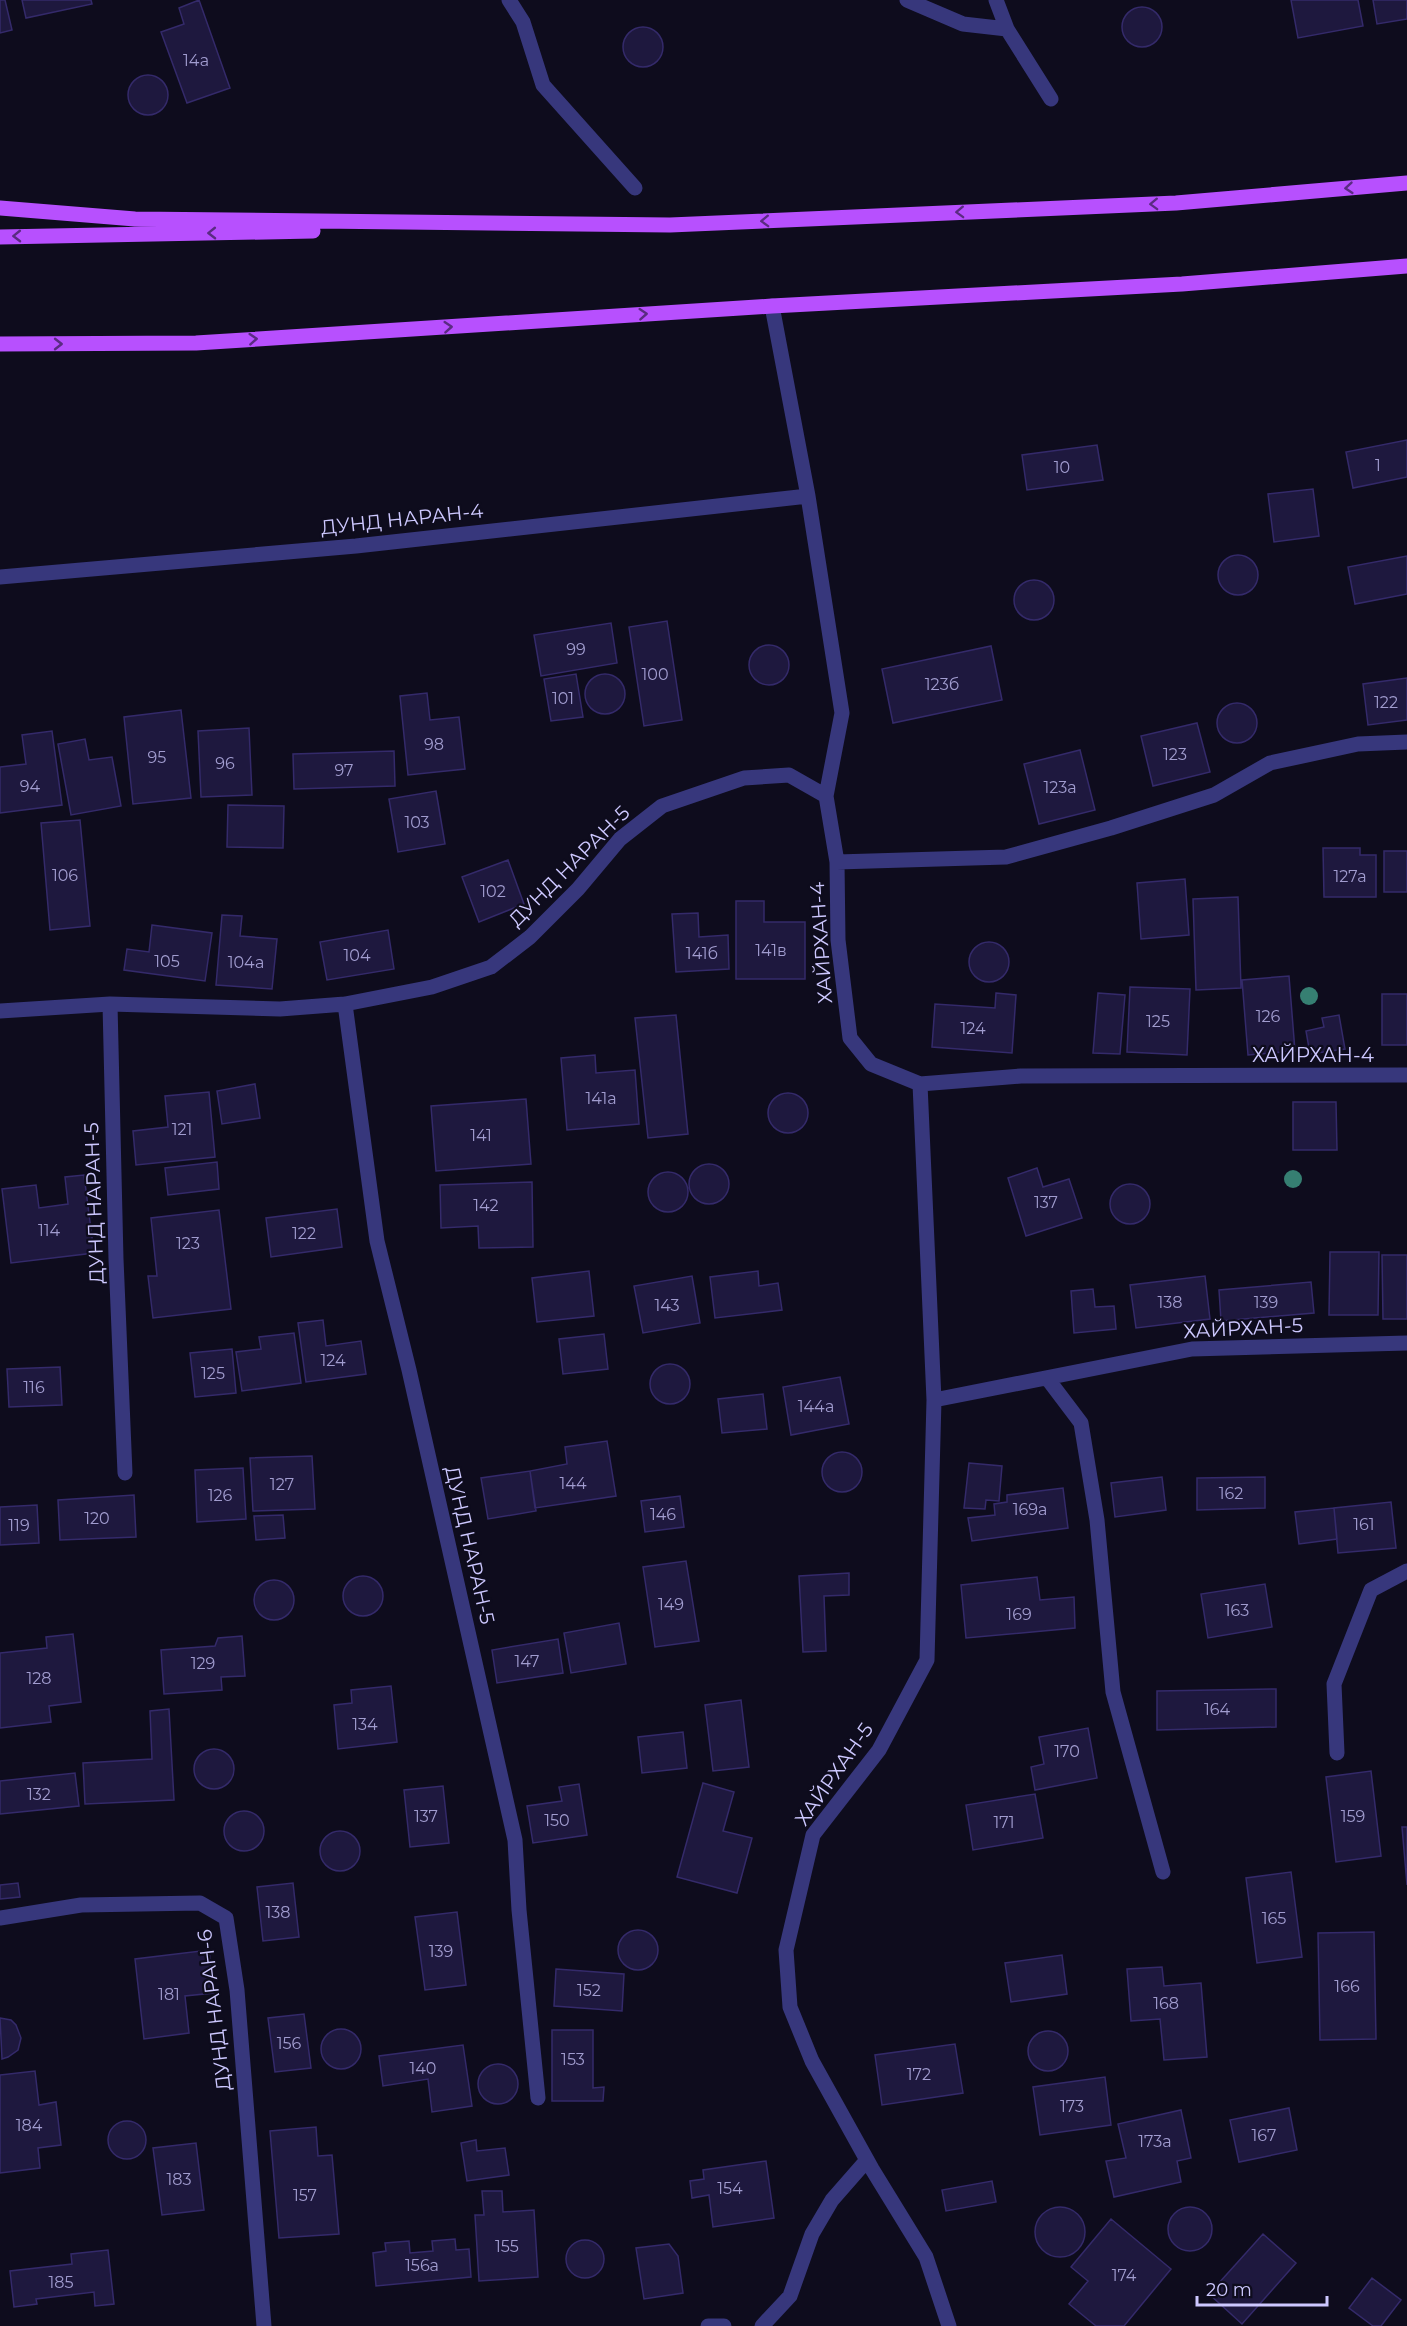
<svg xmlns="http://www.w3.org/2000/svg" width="1407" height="2326" viewBox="0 0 1407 2326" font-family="Montserrat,sans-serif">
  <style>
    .building { fill: #1e183e; stroke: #342a6a; stroke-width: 1.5 }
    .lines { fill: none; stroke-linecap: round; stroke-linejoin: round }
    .minor { stroke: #37377c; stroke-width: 15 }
    .major { stroke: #b750fe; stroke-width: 15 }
    .tree { fill: #367f72 }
    .oneway { stroke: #5a2b82 }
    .labels { text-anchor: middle; stroke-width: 4.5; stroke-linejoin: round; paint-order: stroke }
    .number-label { font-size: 16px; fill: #a19ccf }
    .street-label { font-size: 20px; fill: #cdc8ff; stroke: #0e0c1d }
  </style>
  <rect width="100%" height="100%" fill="#0e0c1d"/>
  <!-- building -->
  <path class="building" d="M 0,0 L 5,0 L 12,30 L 0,33 Z
    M 22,0 L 91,0 L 92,4 L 26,18 Z
    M 199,0 L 230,88 L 187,103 L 161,32 L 184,24 L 179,8 Z
    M 1291,0 L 1358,0 L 1363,26 L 1298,38 Z
    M 1373,0 L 1407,0 L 1407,19 L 1377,24 Z
    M1122 27a20 20 0 1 1 40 0a20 20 0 1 1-40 0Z
    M623 47a20 20 0 1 1 40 0a20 20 0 1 1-40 0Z
    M128 95a20 20 0 1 1 40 0a20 20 0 1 1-40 0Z
    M 1407,440 L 1407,477 L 1353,488 L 1346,452 Z
    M 1097,445 L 1103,480 L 1027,490 L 1022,455 Z
    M 1313,489 L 1319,536 L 1274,542 L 1268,494 Z
    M1218 575a20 20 0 1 1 40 0a20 20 0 1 1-40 0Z
    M 1407,556 L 1407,594 L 1355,604 L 1348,567 Z
    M1014 600a20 20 0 1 1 40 0a20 20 0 1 1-40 0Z
    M 667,621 L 682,720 L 644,726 L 629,627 Z
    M 611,623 L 617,663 L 541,676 L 534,635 Z
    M749 665a20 20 0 1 1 40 0a20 20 0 1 1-40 0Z
    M 991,646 L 1002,700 L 893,723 L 882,669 Z
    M585 694a20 20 0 1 1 40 0a20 20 0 1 1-40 0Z
    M 576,674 L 583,717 L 551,721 L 544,679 Z
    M 1407,678 L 1407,720 L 1368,725 L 1363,684 Z
    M 427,693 L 430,720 L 459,717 L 465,769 L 408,775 L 400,696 Z
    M1217 723a20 20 0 1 1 40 0a20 20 0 1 1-40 0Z
    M 181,710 L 191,798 L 133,804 L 124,717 Z
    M 1197,723 L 1210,772 L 1153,786 L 1141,736 Z
    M 249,728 L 252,795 L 201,797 L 198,731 Z
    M 52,731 L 62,805 L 0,813 L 0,767 L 26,764 L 22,735 Z
    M 85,739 L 89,760 L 112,757 L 121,806 L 71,815 L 58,744 Z
    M 1080,750 L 1095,810 L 1039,824 L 1024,764 Z
    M 394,751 L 395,786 L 294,789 L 293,754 Z
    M 436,791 L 445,844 L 398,852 L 389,799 Z
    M 228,805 L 284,806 L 283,848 L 227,847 Z
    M 80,820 L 90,926 L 50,930 L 41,823 Z
    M 1323,848 L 1360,848 L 1360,855 L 1376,855 L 1376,897 L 1324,897 Z
    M 1384,851 L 1407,851 L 1407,892 L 1384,892 Z
    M 508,860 L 524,904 L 479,922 L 462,877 Z
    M 1185,879 L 1189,935 L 1141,939 L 1137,883 Z
    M 1238,897 L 1241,988 L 1196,990 L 1193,899 Z
    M 736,901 L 764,901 L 764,922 L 805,922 L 805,979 L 736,979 Z
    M 698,913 L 699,937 L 728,935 L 729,969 L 676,972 L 672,914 Z
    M 222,915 L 242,916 L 240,936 L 277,939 L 272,989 L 216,985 Z
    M 152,925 L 212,933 L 205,981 L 124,970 L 127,949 L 149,952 Z
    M 388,930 L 394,969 L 327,980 L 320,942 Z
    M969 962a20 20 0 1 1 40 0a20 20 0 1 1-40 0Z
    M 1289,976 L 1295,1051 L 1248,1055 L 1242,980 Z
    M 1130,987 L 1190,989 L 1187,1055 L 1127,1052 Z
    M 996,993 L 1016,995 L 1012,1053 L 932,1047 L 935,1004 L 995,1008 Z
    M 1098,993 L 1125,995 L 1120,1054 L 1093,1053 Z
    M 1382,994 L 1407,994 L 1407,1045 L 1382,1045 Z
    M 676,1015 L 688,1134 L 648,1138 L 635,1018 Z
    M 1339,1015 L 1345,1049 L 1310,1054 L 1306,1031 L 1324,1027 L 1322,1018 Z
    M 595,1055 L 596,1073 L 635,1070 L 639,1124 L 567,1130 L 561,1058 Z
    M 255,1084 L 260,1118 L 222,1124 L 217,1091 Z
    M 209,1092 L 215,1157 L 136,1165 L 133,1131 L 168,1127 L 165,1096 Z
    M768 1113a20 20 0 1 1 40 0a20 20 0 1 1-40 0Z
    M 526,1099 L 531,1164 L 436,1171 L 431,1106 Z
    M 1293,1102 L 1336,1102 L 1337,1150 L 1293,1150 Z
    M 217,1162 L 219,1189 L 168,1195 L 165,1168 Z
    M689 1184a20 20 0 1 1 40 0a20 20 0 1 1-40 0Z
    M 1037,1168 L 1043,1187 L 1069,1179 L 1082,1218 L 1026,1236 L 1008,1178 Z
    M648 1192a20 20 0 1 1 40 0a20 20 0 1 1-40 0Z
    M 84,1175 L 94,1253 L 11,1263 L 2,1189 L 36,1185 L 39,1208 L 68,1204 L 65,1177 Z
    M 532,1182 L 533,1247 L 479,1248 L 478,1226 L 441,1228 L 440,1185 Z
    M1110 1204a20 20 0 1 1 40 0a20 20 0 1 1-40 0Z
    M 337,1209 L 342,1247 L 271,1257 L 266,1218 Z
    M 219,1210 L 231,1309 L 153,1318 L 148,1276 L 157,1276 L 151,1218 Z
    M 1330,1252 L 1379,1252 L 1378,1315 L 1329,1315 Z
    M 1382,1255 L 1407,1255 L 1407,1319 L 1383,1319 Z
    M 589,1271 L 594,1316 L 537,1322 L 532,1278 Z
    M 758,1271 L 759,1286 L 778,1283 L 782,1310 L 715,1318 L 710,1277 Z
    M 692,1276 L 700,1323 L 643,1333 L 634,1286 Z
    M 1205,1276 L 1210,1319 L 1136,1328 L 1130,1285 Z
    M 1311,1282 L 1314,1313 L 1221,1321 L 1219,1290 Z
    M 1093,1289 L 1095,1307 L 1114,1306 L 1116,1329 L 1074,1333 L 1071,1291 Z
    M 323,1320 L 326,1346 L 361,1341 L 366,1374 L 306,1382 L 298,1323 Z
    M 294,1333 L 301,1383 L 242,1391 L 236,1352 L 261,1349 L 259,1337 Z
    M 604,1334 L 608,1369 L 563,1374 L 559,1339 Z
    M 232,1349 L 236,1393 L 195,1397 L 190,1353 Z
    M650 1384a20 20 0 1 1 40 0a20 20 0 1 1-40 0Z
    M 60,1367 L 62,1405 L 9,1407 L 7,1369 Z
    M 840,1377 L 849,1424 L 791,1435 L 783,1387 Z
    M 763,1394 L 767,1429 L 722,1433 L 718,1399 Z
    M 607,1441 L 616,1496 L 535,1508 L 530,1471 L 567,1464 L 565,1447 Z
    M822 1472a20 20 0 1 1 40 0a20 20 0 1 1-40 0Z
    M 312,1456 L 315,1509 L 253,1511 L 250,1458 Z
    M 969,1463 L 1002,1466 L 999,1501 L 986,1500 L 985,1509 L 964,1508 Z
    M 243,1468 L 246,1519 L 197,1522 L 195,1470 Z
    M 530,1471 L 536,1511 L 488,1519 L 481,1478 Z
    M 1162,1477 L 1166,1510 L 1115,1517 L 1111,1483 Z
    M 1265,1477 L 1265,1508 L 1197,1510 L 1197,1478 Z
    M 1063,1488 L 1068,1528 L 972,1541 L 968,1518 L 995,1515 L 994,1504 L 1007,1502 L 1007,1495 Z
    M 134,1495 L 136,1537 L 60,1540 L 58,1500 Z
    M 680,1496 L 684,1527 L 645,1532 L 641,1501 Z
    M 1391,1502 L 1396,1548 L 1338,1553 L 1334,1508 Z
    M 37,1505 L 39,1543 L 0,1545 L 0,1507 Z
    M 1334,1508 L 1337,1539 L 1299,1544 L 1295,1512 Z
    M 283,1515 L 285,1538 L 256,1540 L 254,1516 Z
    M 686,1561 L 699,1641 L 655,1647 L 643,1567 Z
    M 849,1573 L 849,1595 L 824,1596 L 826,1651 L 803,1652 L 799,1576 Z
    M343 1596a20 20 0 1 1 40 0a20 20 0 1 1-40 0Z
    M 1037,1577 L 1040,1600 L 1074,1597 L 1075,1628 L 966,1638 L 961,1585 Z
    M254 1600a20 20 0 1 1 40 0a20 20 0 1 1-40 0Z
    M 1265,1584 L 1272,1627 L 1208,1638 L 1201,1594 Z
    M 619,1623 L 626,1664 L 571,1673 L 564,1633 Z
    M 73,1634 L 81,1702 L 49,1706 L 51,1722 L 0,1728 L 0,1653 L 47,1648 L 46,1637 Z
    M 242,1636 L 245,1676 L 221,1677 L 222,1690 L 164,1694 L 161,1650 L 215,1646 L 218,1638 Z
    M 558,1639 L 563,1673 L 497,1683 L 492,1650 Z
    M 391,1686 L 397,1742 L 338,1749 L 334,1705 L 352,1703 L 351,1690 Z
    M 1276,1689 L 1276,1727 L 1157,1730 L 1157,1691 Z
    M 741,1700 L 749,1767 L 713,1771 L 705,1705 Z
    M 169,1709 L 174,1800 L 85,1804 L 83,1763 L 152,1759 L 150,1711 Z
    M 1088,1728 L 1097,1778 L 1035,1790 L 1031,1767 L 1044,1764 L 1039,1737 Z
    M 683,1732 L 687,1768 L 642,1773 L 638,1737 Z
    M194 1769a20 20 0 1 1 40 0a20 20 0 1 1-40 0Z
    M 1371,1771 L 1381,1856 L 1336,1862 L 1326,1777 Z
    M 75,1773 L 79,1806 L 0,1814 L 0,1781 Z
    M 703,1783 L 734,1792 L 723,1831 L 752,1838 L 737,1893 L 677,1877 Z
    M 579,1784 L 587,1835 L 533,1843 L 527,1806 L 562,1801 L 559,1787 Z
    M 443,1786 L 449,1843 L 410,1847 L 404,1790 Z
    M 1035,1794 L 1043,1838 L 973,1850 L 966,1805 Z
    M224 1831a20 20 0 1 1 40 0a20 20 0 1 1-40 0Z
    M 1402,1827 L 1407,1827 L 1407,1885 Z
    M320 1851a20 20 0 1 1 40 0a20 20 0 1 1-40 0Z
    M 1291,1872 L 1302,1957 L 1257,1963 L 1246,1878 Z
    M 18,1883 L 20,1897 L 0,1899 L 0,1885 Z
    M 293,1883 L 299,1937 L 263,1941 L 257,1887 Z
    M 457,1912 L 466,1985 L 425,1990 L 415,1917 Z
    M618 1950a20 20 0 1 1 40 0a20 20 0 1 1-40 0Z
    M 1374,1932 L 1376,2039 L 1320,2040 L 1318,1933 Z
    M 209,1950 L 214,1993 L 185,1996 L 189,2033 L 144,2039 L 135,1959 Z
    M 1062,1955 L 1067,1994 L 1011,2002 L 1005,1963 Z
    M 1162,1967 L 1164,1986 L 1201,1983 L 1207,2057 L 1164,2060 L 1160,2019 L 1131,2021 L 1127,1969 Z
    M 556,1969 L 624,1974 L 622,2011 L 554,2006 Z
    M 304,2014 L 311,2068 L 275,2072 L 268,2018 Z
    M 0,2018 L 11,2020 L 16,2025 L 21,2038 L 18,2050 L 8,2057 L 2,2059 Z
    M321 2049a20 20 0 1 1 40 0a20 20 0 1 1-40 0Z
    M 552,2030 L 593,2030 L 593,2088 L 604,2087 L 603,2101 L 552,2101 Z
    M1028 2051a20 20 0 1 1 40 0a20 20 0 1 1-40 0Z
    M 955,2044 L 963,2093 L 882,2105 L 875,2055 Z
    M 463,2045 L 472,2106 L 432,2112 L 428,2079 L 383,2086 L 379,2056 Z
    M478 2084a20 20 0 1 1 40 0a20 20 0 1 1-40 0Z
    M 35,2071 L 39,2105 L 56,2102 L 61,2145 L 38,2148 L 40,2168 L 0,2173 L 0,2075 Z
    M 1105,2077 L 1111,2125 L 1040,2135 L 1033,2087 Z
    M 1289,2108 L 1297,2150 L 1239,2162 L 1230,2120 Z
    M 1181,2110 L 1191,2158 L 1177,2161 L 1181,2182 L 1114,2197 L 1106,2161 L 1126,2158 L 1118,2124 Z
    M108 2140a19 19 0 1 1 38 0a19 19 0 1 1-38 0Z
    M 316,2127 L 318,2156 L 332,2155 L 339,2234 L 279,2238 L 270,2131 Z
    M 476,2140 L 477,2151 L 505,2148 L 509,2175 L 467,2181 L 461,2143 Z
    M 196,2143 L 204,2210 L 162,2215 L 153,2148 Z
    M 766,2161 L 774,2218 L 713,2227 L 709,2195 L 692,2198 L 690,2181 L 704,2179 L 703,2170 Z
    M 992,2181 L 996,2202 L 946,2211 L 942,2190 Z
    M 482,2191 L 502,2191 L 503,2212 L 534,2210 L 538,2277 L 479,2281 L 475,2215 L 484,2215 Z
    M1168 2229a22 22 0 1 1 44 0a22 22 0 1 1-44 0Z
    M1035 2232a25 25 0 1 1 50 0a25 25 0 1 1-50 0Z
    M 1111,2219 L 1171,2269 L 1124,2326 L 1096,2326 L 1069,2304 L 1088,2281 L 1071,2267 Z
    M 1263,2234 L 1296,2263 L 1242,2324 L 1209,2294 Z
    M 455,2239 L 456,2250 L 469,2249 L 471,2277 L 376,2286 L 373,2253 L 386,2251 L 385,2243 L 409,2241 L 410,2253 L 433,2251 L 432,2241 Z
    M566 2259a19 19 0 1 1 38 0a19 19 0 1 1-38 0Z
    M 669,2244 L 678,2256 L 683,2293 L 644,2299 L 636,2248 Z
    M 108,2250 L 114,2304 L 95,2306 L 94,2292 L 36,2299 L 37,2304 L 14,2307 L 10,2271 L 72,2264 L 71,2254 Z
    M 1372,2278 L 1401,2300 L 1381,2326 L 1373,2326 L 1349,2308 Z"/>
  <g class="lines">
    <!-- minor -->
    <path class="minor" d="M 509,0 L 523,22 L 543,85 L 635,188
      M 907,0 L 963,24 L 1007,29
      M 996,0 L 1007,29 L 1051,99
      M 772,306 L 808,496 L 842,713 L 826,796
      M 0,577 L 356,546 L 808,496
      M 837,862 L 1006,857 L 1111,828 L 1214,795 L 1270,763 L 1358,744 L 1407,742
      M 110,1004 L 116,1259 L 125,1473
      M 345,1004 L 377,1241 L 409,1370 L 515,1840 L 519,1910 L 538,2098
      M 0,1011 L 110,1004 L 280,1009 L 345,1004 L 432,987 L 491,967 L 530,937 L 578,889 L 620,839 L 662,806 L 744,778 L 789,775 L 826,796 L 837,862 L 838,940 L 850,1038 L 871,1064 L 920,1084 L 1021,1076 L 1407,1075
      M 920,1084 L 934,1400 L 927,1660 L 879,1750 L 813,1835 L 786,1950 L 790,2007 L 812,2061 L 872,2169 L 926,2257 L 949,2326
      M 1047,1378 L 1081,1423 L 1097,1520 L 1113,1692 L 1163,1872
      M 934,1400 L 1192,1349 L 1407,1343
      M 1337,1753 L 1334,1684 L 1371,1590 L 1407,1571
      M 0,1918 L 81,1905 L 200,1903 L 226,1918 L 237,1990 L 264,2326
      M 708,2326 L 724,2326
      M 762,2326 L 790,2296 L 812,2234 L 832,2200 L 867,2160"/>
    <!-- major -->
    <path class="major" d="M 0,208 L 135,219 L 670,225 L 1176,203 L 1407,183
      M 0,237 L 313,231
      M 0,344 L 196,343 L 772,306 L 1182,284 L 1407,266"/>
  </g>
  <!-- trees -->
  <g class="tree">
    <circle cx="1309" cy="996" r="9"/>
    <circle cx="1293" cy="1179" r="9"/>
  </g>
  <!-- one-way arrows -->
  <defs><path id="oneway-chevron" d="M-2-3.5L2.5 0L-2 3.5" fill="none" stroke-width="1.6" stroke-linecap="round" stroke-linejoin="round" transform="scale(1.5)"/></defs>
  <g class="oneway">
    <use href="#oneway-chevron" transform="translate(1349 188) rotate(175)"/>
    <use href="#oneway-chevron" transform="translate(1154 204) rotate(178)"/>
    <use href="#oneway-chevron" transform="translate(960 212) rotate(178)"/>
    <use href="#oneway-chevron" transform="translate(765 221) rotate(178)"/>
    <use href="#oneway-chevron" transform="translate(212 233) rotate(179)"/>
    <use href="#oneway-chevron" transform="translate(17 236) rotate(179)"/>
    <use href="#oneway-chevron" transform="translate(643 314) rotate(-4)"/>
    <use href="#oneway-chevron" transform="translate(448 327) rotate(-4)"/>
    <use href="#oneway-chevron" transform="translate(253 339) rotate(-4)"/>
    <use href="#oneway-chevron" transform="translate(58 344)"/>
  </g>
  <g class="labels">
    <!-- number labels -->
    <g class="number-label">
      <text x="196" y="66">14а</text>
      <text x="1378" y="471">1</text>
      <text x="1062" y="473">10</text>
      <text x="576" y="655">99</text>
      <text x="655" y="680">100</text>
      <text x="942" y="690">123б</text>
      <text x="563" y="704">101</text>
      <text x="1386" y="708">122</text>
      <text x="434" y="750">98</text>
      <text x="1175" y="760">123</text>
      <text x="157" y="763">95</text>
      <text x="225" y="769">96</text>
      <text x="344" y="776">97</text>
      <text x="30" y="792">94</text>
      <text x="1060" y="793">123а</text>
      <text x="417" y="828">103</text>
      <text x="65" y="881">106</text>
      <text x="1350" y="882">127а</text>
      <text x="493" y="897">102</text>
      <text x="771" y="956">141в</text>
      <text x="702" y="959">141б</text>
      <text x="357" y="961">104</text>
      <text x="167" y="967">105</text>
      <text x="246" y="968">104а</text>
      <text x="1268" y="1022">126</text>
      <text x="1158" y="1027">125</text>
      <text x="973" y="1034">124</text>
      <text x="601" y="1104">141а</text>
      <text x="182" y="1135">121</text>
      <text x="481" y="1141">141</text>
      <text x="1046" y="1208">137</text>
      <text x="486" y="1211">142</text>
      <text x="49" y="1236">114</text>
      <text x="304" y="1239">122</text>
      <text x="188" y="1249">123</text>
      <text x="1170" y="1308">138</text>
      <text x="1266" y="1308">139</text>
      <text x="667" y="1311">143</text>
      <text x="333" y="1366">124</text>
      <text x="213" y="1379">125</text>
      <text x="34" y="1393">116</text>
      <text x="816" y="1412">144а</text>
      <text x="573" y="1489">144</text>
      <text x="282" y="1490">127</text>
      <text x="1231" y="1499">162</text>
      <text x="220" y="1501">126</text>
      <text x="1030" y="1515">169а</text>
      <text x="663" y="1520">146</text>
      <text x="97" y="1524">120</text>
      <text x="1364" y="1530">161</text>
      <text x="19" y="1531">119</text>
      <text x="671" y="1610">149</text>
      <text x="1237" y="1616">163</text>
      <text x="1019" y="1620">169</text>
      <text x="527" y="1667">147</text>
      <text x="203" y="1669">129</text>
      <text x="39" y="1684">128</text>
      <text x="1217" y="1715">164</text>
      <text x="365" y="1730">134</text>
      <text x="1067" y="1757">170</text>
      <text x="39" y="1800">132</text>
      <text x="426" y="1822">137</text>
      <text x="1353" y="1822">159</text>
      <text x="557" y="1826">150</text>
      <text x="1004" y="1828">171</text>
      <text x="278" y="1918">138</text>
      <text x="1274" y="1924">165</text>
      <text x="441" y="1957">139</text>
      <text x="1347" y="1992">166</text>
      <text x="589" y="1996">152</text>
      <text x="169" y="2000">181</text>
      <text x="1166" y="2009">168</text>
      <text x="289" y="2049">156</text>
      <text x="573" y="2065">153</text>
      <text x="423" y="2074">140</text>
      <text x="919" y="2080">172</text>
      <text x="1072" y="2112">173</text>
      <text x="29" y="2131">184</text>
      <text x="1264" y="2141">167</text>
      <text x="1155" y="2147">173а</text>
      <text x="179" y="2185">183</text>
      <text x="730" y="2194">154</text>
      <text x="305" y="2201">157</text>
      <text x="507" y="2252">155</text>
      <text x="422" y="2271">156а</text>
      <text x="1124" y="2281">174</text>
      <text x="61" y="2288">185</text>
    </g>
    <!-- street labels -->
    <g class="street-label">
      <text transform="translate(402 519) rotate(-6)" y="7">ДУНД НАРАН-4</text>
      <text transform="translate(569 866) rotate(-45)" y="7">ДУНД НАРАН-5</text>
      <text transform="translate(821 943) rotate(-94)" y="7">ХАЙРХАН-4</text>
      <text x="1313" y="1062">ХАЙРХАН-4</text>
      <text transform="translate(94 1203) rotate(-92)" y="7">ДУНД НАРАН-5</text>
      <text transform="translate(1243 1328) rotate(-3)" y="7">ХАЙРХАН-5</text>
      <text transform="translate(470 1545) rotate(77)" y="7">ДУНД НАРАН-5</text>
      <text transform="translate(834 1774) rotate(-55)" y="7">ХАЙРХАН-5</text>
      <text transform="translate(214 2010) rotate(-97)" y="7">ДУНД НАРАН-6</text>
    </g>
  </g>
  <!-- scale -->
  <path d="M1197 2296v9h130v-9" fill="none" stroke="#cdc8ff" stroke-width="3"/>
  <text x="1206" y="2296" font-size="18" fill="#cdc8ff" stroke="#0e0c1d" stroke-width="4.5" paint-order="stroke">20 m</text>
</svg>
